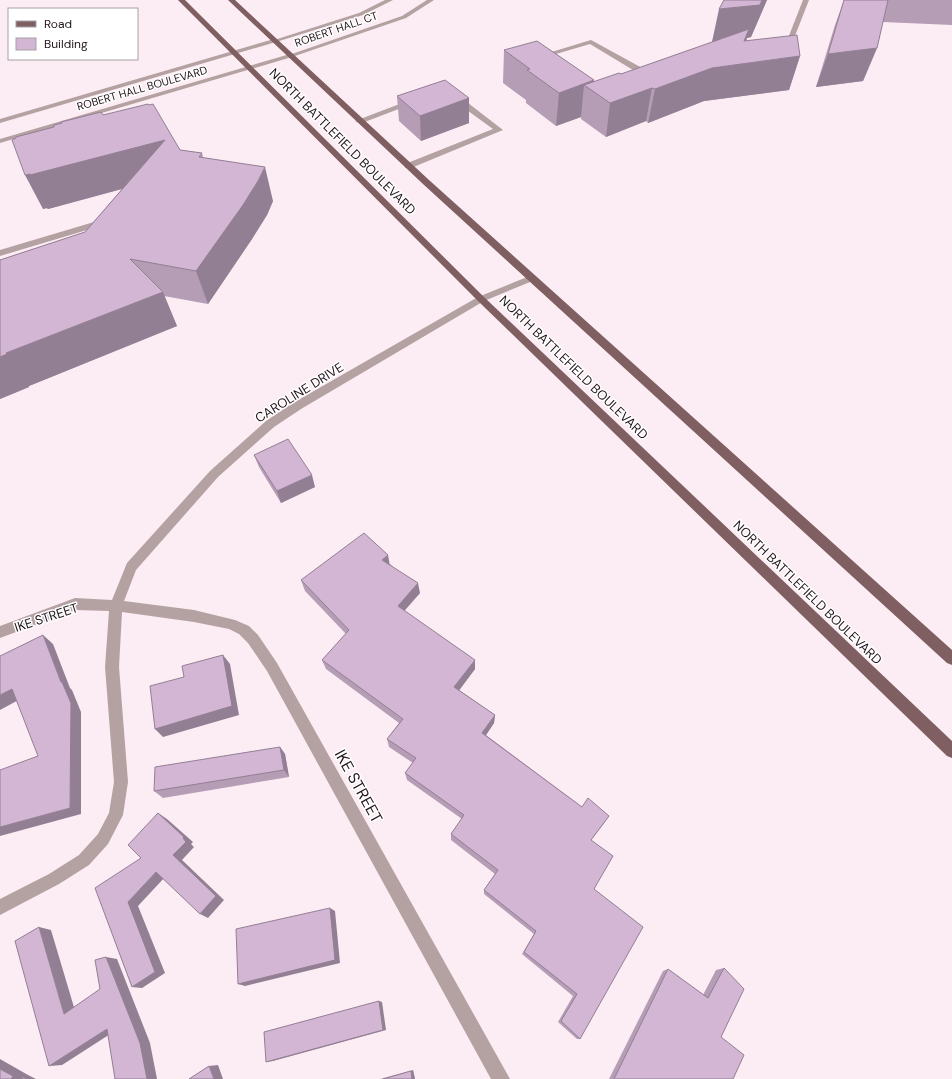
<svg xmlns="http://www.w3.org/2000/svg" width="952" height="1079" viewBox="0 0 952 1079" font-family="'DM Sans',sans-serif">
  <style>
    .lines { fill: none; stroke-linecap: round; stroke-linejoin: round }
    .service { fill: #b4a1a2; fill-rule: evenodd }
    .minor { fill: #b4a1a2; fill-rule: evenodd }
    .tertiary { fill: #b4a1a2; fill-rule: evenodd }
    .primary { fill: #7f5f61; fill-rule: evenodd }
    .wall { fill: #b59db5 }
    .shaded-wall { fill: #937f94 }
    .building { fill: #d2b6d3; stroke: #937f94 }
    .labels { text-anchor: middle; stroke-width: 3; stroke-linejoin: round; paint-order: stroke }
    .far-street-label { font-size: 11px; fill: #21141a; stroke: #fff }
    .street-label { font-size: 13px; fill: #21141a; stroke: #fff }
    .near-street-label { font-size: 16px; fill: #21141a; stroke: #fff }
  </style>
  <rect width="100%" height="100%" fill="#fcecf3"/>
  <g class="lines">
    <!-- service -->
    <path class="service" d="M 591,40 L 644,69 L 645,71 L 641,73 L 638,73 L 590,44 L 549,56 L 545,54 Z
      M 453,96 L 459,96 L 503,130 L 411,168 L 405,168 L 405,164 L 493,129 L 453,100 Z
      M 410,100 L 413,100 L 417,102 L 362,123 L 359,123 L 355,121 Z
      M 104,219 L 107,220 L 108,222 L 107,224 L 0,256 L 0,250 Z"/>
    <!-- minor -->
    <path class="minor" d="M 385,0 L 393,0 L 363,15 L 276,42 L 271,41 L 359,13 Z
      M 427,0 L 434,0 L 406,18 L 292,57 L 288,57 L 286,56 L 402,16 Z
      M 803,0 L 809,0 L 789,51 L 784,52 L 783,51 Z
      M 532,275 L 537,278 L 535,280 L 484,301 L 301,409 L 274,427 L 218,477 L 136,570 L 124,601 L 194,610 L 235,620 L 249,626 L 258,635 L 277,663 L 510,1079 L 491,1079 L 267,671 L 248,643 L 239,634 L 229,629 L 194,622 L 122,612 L 119,667 L 128,782 L 123,815 L 108,844 L 89,865 L 59,884 L 0,915 L 0,899 L 49,874 L 79,855 L 98,834 L 109,813 L 114,782 L 105,667 L 109,611 L 75,610 L 0,638 L 0,626 L 75,598 L 112,600 L 127,563 L 210,471 L 266,421 L 293,403 L 478,297 Z"/>
    <!-- tertiary -->
    <path class="tertiary" d="M 274,39 L 276,40 L 276,42 L 0,123 L 0,119 Z
      M 290,54 L 292,55 L 292,57 L 0,143 L 0,139 Z"/>
    <!-- primary -->
    <path class="primary" d="M 178,0 L 185,0 L 484,297 L 952,741 L 952,758 L 947,756 L 478,301 Z
      M 228,0 L 235,0 L 429,180 L 952,650 L 952,665 L 947,663 L 423,184 Z"/>
  </g>
  <!-- wall -->
  <path class="wall" d="M 724,0 L 767,0 L 751,37 L 747,38 L 746,41 L 800,56 L 789,90 L 704,101 L 648,123 L 646,121 L 606,137 L 581,119 L 581,117 L 556,126 L 526,103 L 526,100 L 503,83 L 504,50 L 594,82 L 621,74 L 713,42 L 712,42 Z
    M 844,0 L 952,0 L 952,25 L 883,22 L 877,48 L 863,81 L 816,87 L 835,25 Z
    M 397,96 L 469,98 L 469,123 L 421,141 L 399,121 Z
    M 103,115 L 180,150 L 202,153 L 203,157 L 273,201 L 267,215 L 252,239 L 208,304 L 164,296 L 177,326 L 29,386 L 29,387 L 0,399 L 0,260 L 85,232 L 122,189 L 48,209 L 47,208 L 43,209 Z
    M 254,455 L 315,487 L 281,503 L 259,467 Z
    M 390,564 L 420,593 L 404,610 L 475,669 L 459,690 L 495,715 L 494,723 L 486,735 L 582,807 L 605,822 L 591,840 L 594,889 L 580,1039 L 577,1039 L 558,1022 L 573,996 L 522,954 L 534,934 L 484,894 L 484,890 L 495,874 L 451,840 L 451,834 L 462,819 L 407,780 L 405,773 L 413,763 L 389,747 L 387,739 L 399,723 L 326,669 L 322,660 L 346,634 L 305,591 L 301,580 Z
    M 280,747 L 285,754 L 289,777 L 163,798 L 154,791 Z
    M 724,968 L 721,1037 L 733,1079 L 609,1079 L 663,971 L 668,969 L 703,995 L 716,970 Z
    M 413,1070 L 415,1079 L 380,1079 Z"/>
  <!-- shaded-wall -->
  <path class="shaded-wall" d="M 762,0 L 767,0 L 751,37 L 747,38 L 740,62 L 800,56 L 789,90 L 704,101 L 648,123 L 655,89 L 744,41 L 745,38 L 712,42 L 719,9 Z
    M 877,48 L 863,81 L 816,87 L 828,54 Z
    M 594,80 L 593,91 L 584,85 L 581,117 L 556,126 L 559,93 Z
    M 652,88 L 646,121 L 606,137 L 610,103 Z
    M 469,98 L 469,123 L 421,141 L 420,116 Z
    M 165,140 L 177,174 L 48,209 L 47,208 L 43,209 L 25,175 Z
    M 265,167 L 273,201 L 267,215 L 252,239 L 208,304 L 196,271 Z
    M 163,292 L 177,326 L 29,386 L 29,387 L 0,399 L 0,357 L 6,353 Z
    M 312,475 L 315,487 L 281,503 L 277,491 Z
    M 388,555 L 390,566 L 382,560 Z
    M 418,583 L 420,593 L 400,616 L 398,606 Z
    M 43,635 L 53,644 L 70,688 L 72,690 L 81,712 L 81,814 L 0,836 L 0,827 L 70,808 L 61,682 Z
    M 223,655 L 230,664 L 239,715 L 163,737 L 155,729 Z
    M 475,660 L 475,669 L 455,696 L 454,687 Z
    M 12,689 L 24,697 L 0,710 L 0,695 Z
    M 495,715 L 494,723 L 482,741 L 482,733 Z
    M 280,747 L 285,754 L 289,777 L 284,770 Z
    M 158,813 L 167,819 L 193,842 L 191,844 L 194,847 L 182,860 L 224,900 L 208,918 L 200,914 L 173,855 Z
    M 156,872 L 165,877 L 138,906 L 165,973 L 142,988 L 132,987 L 128,902 Z
    M 330,908 L 335,911 L 340,963 L 245,986 L 238,984 Z
    M 39,927 L 51,930 L 76,1014 L 64,1014 Z
    M 106,957 L 117,959 L 150,1043 L 157,1079 L 147,1079 Z
    M 379,1001 L 382,1002 L 386,1030 L 273,1061 L 266,1062 Z
    M 107,1029 L 118,1029 L 62,1065 L 49,1066 Z
    M 0,1059 L 28,1075 L 36,1079 L 11,1079 L 0,1069 Z
    M 218,1065 L 223,1079 L 214,1079 L 209,1066 Z
    M 413,1070 L 415,1079 L 412,1079 L 411,1071 Z"/>
  <!-- building -->
  <path class="building" d="M 724,0 L 762,0 L 760,5 L 719,9 Z
    M 844,0 L 888,0 L 877,48 L 828,54 Z
    M 749,29 L 744,41 L 797,35 L 800,56 L 712,68 L 655,89 L 652,88 L 610,103 L 584,85 L 619,73 L 621,74 Z
    M 537,41 L 594,80 L 559,93 L 527,70 L 530,69 L 504,50 Z
    M 445,80 L 469,98 L 420,116 L 397,96 Z
    M 148,104 L 149,105 L 153,104 L 180,150 L 202,153 L 199,157 L 265,167 L 258,181 L 243,205 L 196,271 L 130,259 L 163,292 L 6,353 L 7,354 L 0,357 L 0,260 L 85,232 L 165,140 L 30,175 L 30,174 L 25,175 L 12,140 L 16,138 L 16,137 L 54,127 L 54,125 L 62,123 L 61,122 L 101,112 L 103,115 Z
    M 288,439 L 312,475 L 277,491 L 254,455 Z
    M 364,533 L 388,555 L 382,560 L 418,583 L 398,606 L 475,660 L 454,687 L 495,715 L 482,733 L 582,807 L 588,798 L 609,816 L 591,840 L 613,856 L 594,889 L 643,927 L 580,1039 L 561,1021 L 577,994 L 524,952 L 536,931 L 484,890 L 498,870 L 451,834 L 464,815 L 405,773 L 416,758 L 387,739 L 403,719 L 322,660 L 349,630 L 301,580 Z
    M 43,635 L 61,682 L 62,682 L 71,703 L 70,808 L 0,827 L 0,770 L 38,756 L 12,689 L 0,695 L 0,656 Z
    M 223,655 L 232,706 L 155,729 L 150,686 L 184,677 L 182,666 Z
    M 280,747 L 284,770 L 154,791 L 155,767 Z
    M 158,813 L 184,837 L 183,838 L 186,842 L 173,855 L 216,896 L 200,914 L 156,872 L 128,902 L 155,972 L 132,987 L 95,888 L 141,858 L 128,845 Z
    M 330,908 L 335,960 L 238,984 L 236,929 Z
    M 39,927 L 64,1014 L 100,989 L 95,960 L 106,957 L 140,1043 L 147,1079 L 115,1079 L 107,1029 L 49,1066 L 15,941 Z
    M 724,968 L 744,989 L 721,1037 L 744,1055 L 733,1079 L 614,1079 L 668,969 L 708,998 Z
    M 379,1001 L 383,1030 L 266,1062 L 264,1032 Z
    M 209,1066 L 214,1079 L 189,1079 Z
    M 0,1069 L 13,1076 L 11,1079 L 0,1079 Z
    M 411,1071 L 412,1079 L 383,1079 Z
    M 21,1076 L 27,1079 L 23,1079 Z"/>
  <g class="labels">
    <!-- far-street labels -->
    <g class="far-street-label">
      <text transform="translate(336 29) rotate(-19)" y="4">ROBERT HALL CT</text>
      <text transform="translate(142 88) rotate(-16)" y="4">ROBERT HALL BOULEVARD</text>
    </g>
    <!-- street labels -->
    <g class="street-label">
      <text transform="translate(343 141) rotate(45)" y="5">NORTH BATTLEFIELD BOULEVARD</text>
      <text transform="translate(574 367) rotate(44)" y="5">NORTH BATTLEFIELD BOULEVARD</text>
      <text transform="translate(299 392) rotate(-32)" y="5">CAROLINE DRIVE</text>
      <text transform="translate(808 592) rotate(44)" y="5">NORTH BATTLEFIELD BOULEVARD</text>
      <text transform="translate(46 617) rotate(-18)" y="5">IKE STREET</text>
    </g>
    <!-- near-street labels -->
    <g class="near-street-label">
      <text transform="translate(359 786) rotate(61)" y="6">IKE STREET</text>
    </g>
  </g>
  <!-- legend -->
  <rect x="8" y="8" width="130" height="52" fill="#ffffff" stroke="#a6a1a3"/>
  <rect x="16" y="21" width="20" height="6" fill="#7f5f61" stroke="#a6a1a3"/>
  <text x="44" y="28" font-size="12" fill="#21141a">Road</text>
  <rect x="16" y="38" width="20" height="12" fill="#d2b6d3" stroke="#a6a1a3"/>
  <text x="44" y="48" font-size="12" fill="#21141a">Building</text>
</svg>
